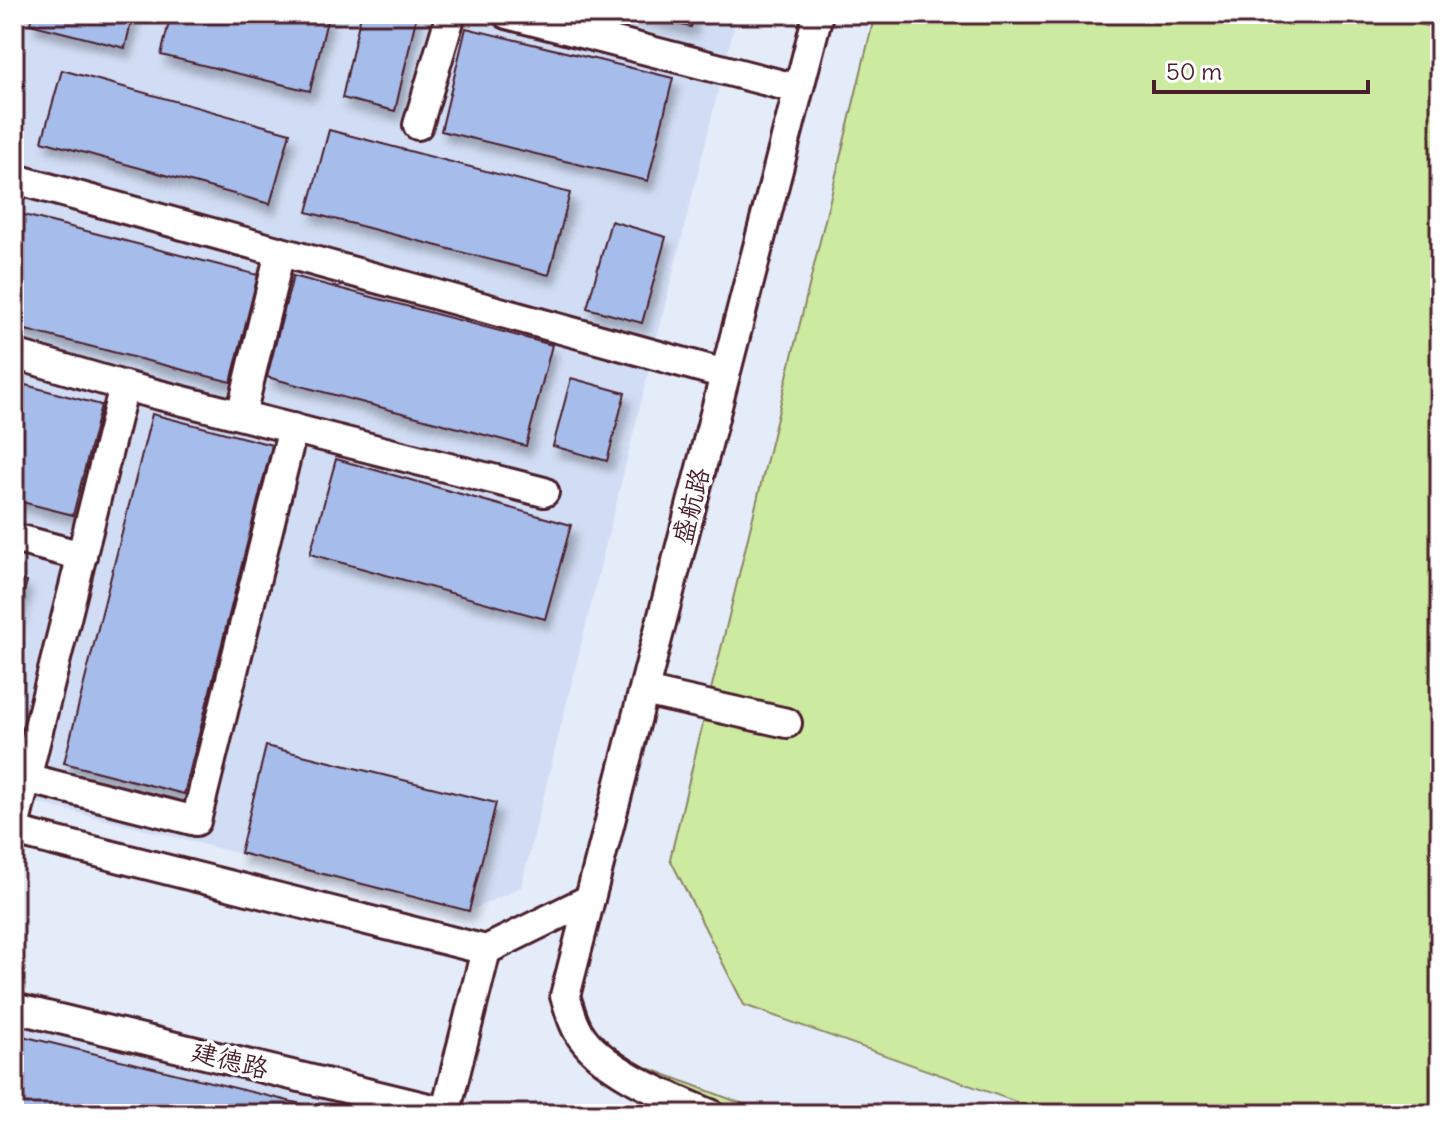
<svg xmlns="http://www.w3.org/2000/svg" width="1454" height="1128" font-family="Delius,'LXGW WenKai TC',sans-serif">
<defs>
<filter id="shadow"><feDropShadow dx="5" dy="9" stdDeviation="4" flood-color="#0004"/></filter>
</defs>
<rect width="100%" height="100%" fill="#e4ebf9"/>
<filter id="ink" filterUnits="userSpaceOnUse"><feTurbulence type="fractalNoise" baseFrequency=".0125" numOctaves="2"/><feDisplacementMap in="SourceGraphic" scale="16" xChannelSelector="R" yChannelSelector="G"/><feConvolveMatrix kernelMatrix="1 2 1 2 8 2 1 2 1" color-interpolation-filters="sRGB"/></filter>
<g filter="url(#ink)">
<!-- built -->
<g fill="#d1ddf4">
<path d="M14 14H737L521 887 469 911 14 797Z"/>
<path d="M14 1025 378 1114H14Z"/>
</g>
<!-- green -->
<g fill="#cdeaa1" stroke="#8c8466" stroke-width="2">
<path d="M875 14H1386L1440 30V1114H1050L744 1005 670 859Z"/>
<path d="M648 1068 769 1114H635Z"/>
</g>
<!-- building -->
<g fill="#a6bcea" stroke="#4a1f2b" stroke-width="2" filter="url(#shadow)">
<path d="M32 14H133L125 48 30 24Z"/>
<path d="M171 14H319L328 16 310 91 161 55Z"/>
<path d="M361 14H417L395 111 342 98Z"/>
<path d="M632 14H694L691 27Z"/>
<path d="M466 28 673 78 648 181 441 131Z"/>
<path d="M62 70 290 133 270 204 42 141Z"/>
<path d="M329 130 570 193 549 275 307 212Z"/>
<path d="M20 214 258 275 231 382 14 327V239Z"/>
<path d="M611 221 666 237 642 323 587 308Z"/>
<path d="M293 276 552 345 526 446 267 377Z"/>
<path d="M571 378 625 393 607 461 553 446Z"/>
<path d="M14 382 101 405 73 515 14 500Z"/>
<path d="M152 414 272 445 184 794 64 763Z"/>
<path d="M336 459 571 525 545 619 310 554Z"/>
<path d="M14 578 27 582 14 624Z"/>
<path d="M266 746 496 803 469 911 240 853Z"/>
<path d="M14 1034 342 1114H14Z"/>
</g>
<g fill="none" stroke-linecap="round" stroke-linejoin="round">
<defs>
<g id="minor">
<path d="M507 14 798 89"/>
<path d="M418 125 451 14"/>
<path d="M19 180 725 374"/>
<path d="M14 354 124 386"/>
<path d="M241 415 280 252"/>
<path d="M14 538 82 556"/>
<path d="M644 691 787 723"/>
<path d="M26 778 196 821 293 428"/>
<path d="M14 827 124 386 544 492"/>
<path d="M14 831 486 950 590 899"/>
<path d="M14 1008 445 1112"/>
<path d="M445 1114 486 950"/>
<path d="M710 1114C670 1097 601 1071 578 1031 572 1021 569 1007 565 996L818 14"/>
</g>
</defs>
<!-- minor casing -->
<use href="#minor" stroke="#4a1f2b" stroke-width="34"/>
<!-- minor -->
<use href="#minor" stroke="#fff" stroke-width="28"/>
</g>
</g>
<g text-anchor="middle" stroke-width="7" stroke-linejoin="round" paint-order="stroke">
<!-- street labels -->
<g font-size="26" fill="#4a1f2b" stroke="#fff">
<text transform="translate(691 506) rotate(-76)" y="9">盛航路</text>
<text transform="translate(230 1060) rotate(14)" y="9">建德路</text>
</g>
</g>
<!-- margin -->
<rect width="1454" height="1128" fill="none" stroke="#fff" stroke-width="48"/>
<rect x="24" y="24" width="1406" height="1080" fill="none" stroke="#4a1f2b" stroke-width="3" filter="url(#ink)"/>
<!-- scale -->
<path d="M1154 80v12h214v-12" fill="none" stroke="#4a1f2b" stroke-width="4"/>
<text x="1166" y="80" font-size="24" fill="#4a1f2b" stroke="#ffffff" stroke-width="6" paint-order="stroke">50 m</text>
</svg>
